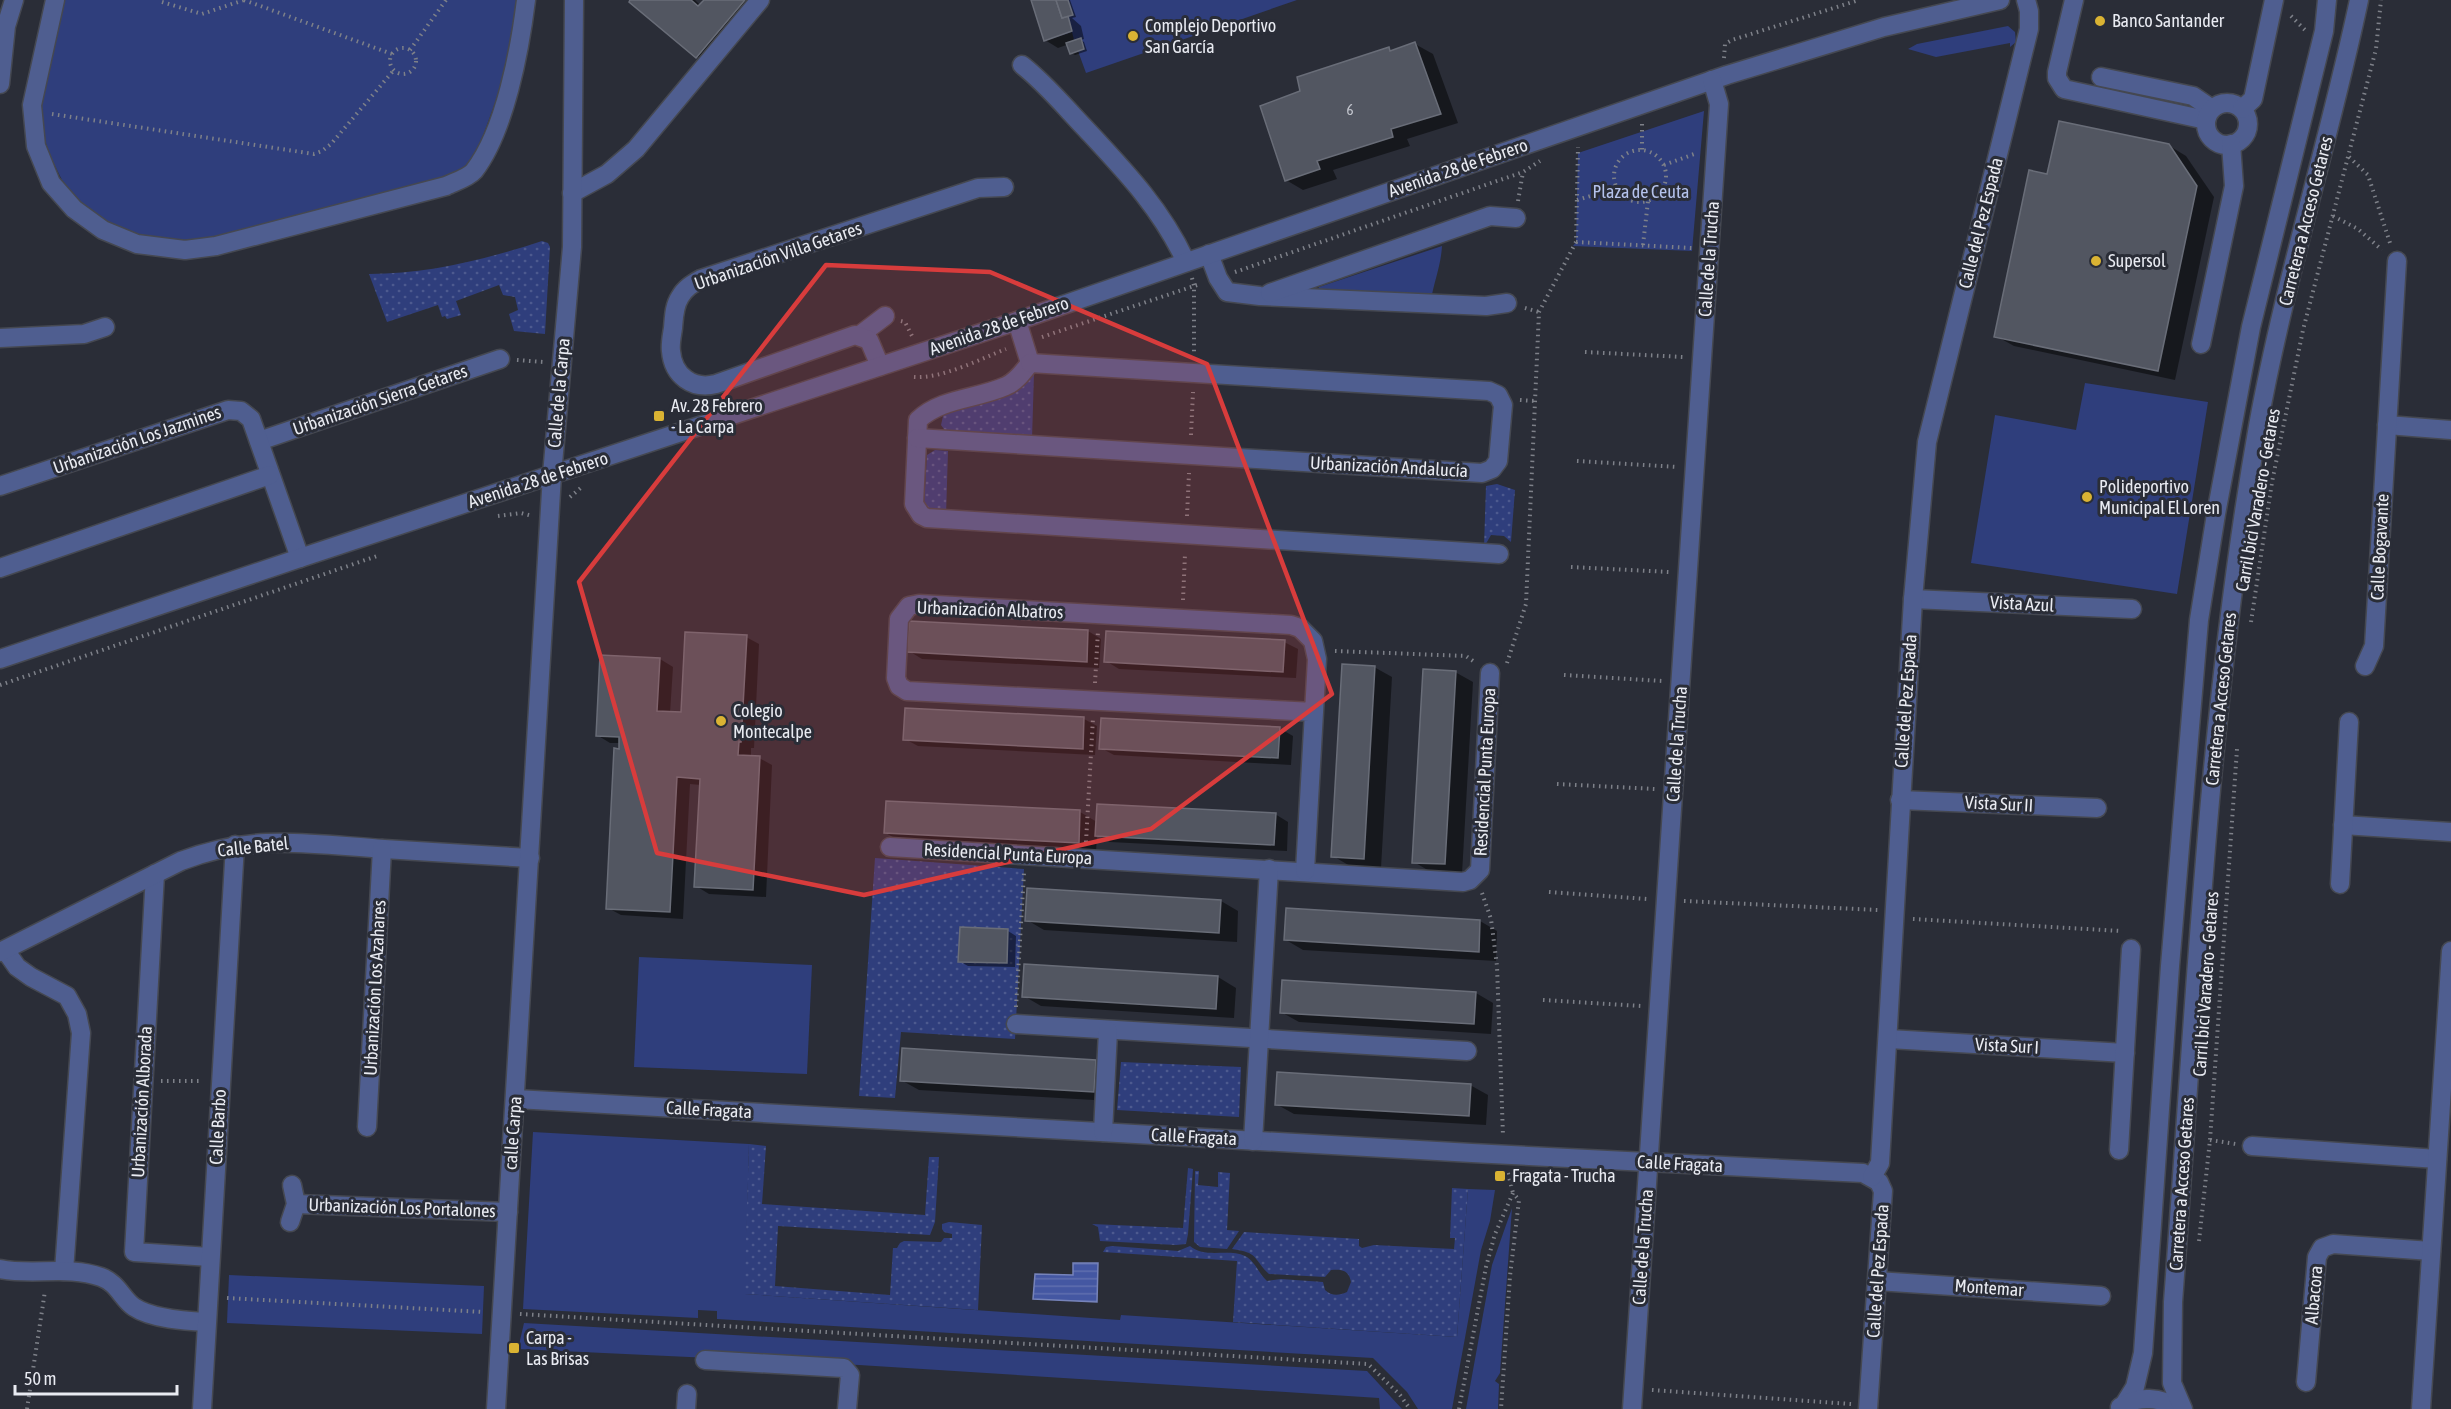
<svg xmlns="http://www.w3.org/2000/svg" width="2451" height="1409" font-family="'Asap Condensed',sans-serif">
<defs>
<pattern id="garden-dots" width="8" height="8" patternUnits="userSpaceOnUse" patternTransform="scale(1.5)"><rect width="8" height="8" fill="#2f3e7c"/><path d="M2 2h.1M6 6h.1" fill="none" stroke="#4d5a8f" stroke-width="1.8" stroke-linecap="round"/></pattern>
<pattern id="water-rules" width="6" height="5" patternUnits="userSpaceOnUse" patternTransform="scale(1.5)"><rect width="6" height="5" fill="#4457a2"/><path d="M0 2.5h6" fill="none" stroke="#5f6faf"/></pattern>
</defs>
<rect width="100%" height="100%" fill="#2a2d37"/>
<!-- green -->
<g fill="#2f3e7c">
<path d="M64 0H518L506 73 477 152 468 165 438 182 203 242H156L113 227 77 199 62 180 52 160 44 138 40 102Z"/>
<path d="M1031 0H1297L1086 73 1078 51 1070 54 1066 43 1074 40 1072 32 1044 41Z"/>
<path d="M2008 26 2015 32 2016 42 2010 47V43L1936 57 1908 49 1917 44Z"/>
<path d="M1704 111 1692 251 1573 246 1576 242 1578 153Z"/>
<path d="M1442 246C1441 265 1434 282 1431 300L1317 292 1319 287Z"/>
<path d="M2085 383 2208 402 2177 594 1971 563 1995 415 2076 430Z"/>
<path d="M639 957 812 965 807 1074 634 1067Z"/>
<path d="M533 1132 749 1144 745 1294 1120 1320 1121 1315 1457 1337 1468 1189 1495 1190 1490 1221 1481 1250 1452 1409H1418L1407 1392 1373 1358 717 1319V1311L698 1310V1318L523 1309Z"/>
<path d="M1512 1208 1500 1373 1495 1381 1499 1384 1498 1409H1466L1492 1265Z"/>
<path d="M229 1275 484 1286 482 1334 227 1323Z"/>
<path d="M524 1323 1367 1371 1402 1409H1380L1379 1398 859 1365 518 1349Z"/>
</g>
<!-- garden -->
<g fill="url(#garden-dots)">
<path d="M542 241 548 243 550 247 545 334 514 331 509 314 518 310 515 297 503 295 499 285 456 301 461 315 447 319 445 316 442 317 438 305 387 322 369 274C428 274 487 259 542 241Z"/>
<path d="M1034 373 1032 439 946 432 941 425 944 412Z"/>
<path d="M935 450 948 451 946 516 933 514 924 505 927 455Z"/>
<path d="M1497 484 1515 490 1511 542 1504 536 1491 535 1484 547 1486 486Z"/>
<path d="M875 858 1024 869 1015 1039 901 1032 895 1098 859 1096Z"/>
<path d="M1121 1062 1241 1067 1239 1117 1117 1110Z"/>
<path d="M749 1144 766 1146 762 1204 925 1215 929 1157H939L935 1222 930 1235 778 1226 775 1286 890 1295 893 1248H897L900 1243 904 1241 941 1242 944 1238H952V1234L944 1232 942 1229V1224L949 1222 982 1225 978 1310 744 1294Z"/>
<path d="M1188 1168 1193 1169 1188 1234 1186 1244 1176 1245 1100 1241 1098 1227 1092 1224 1183 1228Z"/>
<path d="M1195 1171H1199L1198 1185 1218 1187V1172L1230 1173 1227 1230 1239 1231 1227 1249 1200 1247 1194 1242Z"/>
<path d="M1452 1188 1468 1189 1457 1337 1233 1322 1237 1261 1103 1252 1106 1247 1112 1246 1178 1251 1190 1246C1205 1259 1228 1248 1245 1256 1255 1261 1259 1274 1267 1281L1281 1279 1323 1282 1325 1290C1332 1296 1338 1296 1347 1292L1351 1282C1349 1270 1341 1269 1331 1270L1325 1277 1269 1274C1252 1258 1260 1253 1232 1249L1244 1232 1359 1239V1246L1362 1248 1374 1245 1454 1249 1455 1238H1450Z"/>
</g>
<!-- water -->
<path fill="url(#water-rules)" stroke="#7683ba" stroke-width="1.5" d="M1073 1263H1098L1097 1302 1033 1299 1035 1274 1073 1275Z"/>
<!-- shadow -->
<g fill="#0007">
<path d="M632 0H695L701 6 706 0H770L714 67 697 56Z"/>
<path d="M1033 0H1070L1076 17 1072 18 1081 26 1084 39 1081 40 1084 42 1087 51 1075 55 1071 53 1069 44 1058 48 1045 40Z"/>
<path d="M1415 44 1433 54 1458 123 1407 139 1410 146 1333 170 1337 179 1303 190 1286 180 1302 92 1389 49 1393 52Z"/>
<path d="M2168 145 2186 156 2214 197 2175 380 2014 346 1996 336 2049 176Z"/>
<path d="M1088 631 1101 639 1099 668 922 659 909 651Z"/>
<path d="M746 637 759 644 754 748H751V757L759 758 772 765 766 897 709 894 696 886 701 785 690 784 683 919 621 915 608 908 620 743H610L597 735 660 659 673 667 670 713 683 714Z"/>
<path d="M1284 642 1298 649 1296 678 1119 669 1106 661Z"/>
<path d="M1374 667 1392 677 1381 868 1350 866 1333 856Z"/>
<path d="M1455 672 1473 682 1462 874 1431 872 1414 862Z"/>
<path d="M1084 719 1097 726 1095 755 918 746 905 739Z"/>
<path d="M1279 728 1293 736 1291 765 1114 755 1101 748Z"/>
<path d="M887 802 1080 812 1097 822 1275 814 1288 822 1287 851 1110 842 1097 835 1096 852 903 843 886 833Z"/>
<path d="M1029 890 1221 901 1238 911 1237 942 1044 930 1027 920Z"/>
<path d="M1480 921 1497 931 1496 961 1303 950 1286 940Z"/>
<path d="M1008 931 1016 936 1015 967 968 966 959 961Z"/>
<path d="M1025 966 1218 977 1236 988 1234 1018 1041 1006 1024 996Z"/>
<path d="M1476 993 1493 1003 1491 1034 1299 1022 1281 1012Z"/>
<path d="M1095 1061 1113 1071 1111 1101 919 1090 901 1080Z"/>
<path d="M1470 1085 1488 1095 1486 1125 1294 1114 1276 1104Z"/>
</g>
<!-- building -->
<g fill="#525661" stroke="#696d78" stroke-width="1.5">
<path d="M630 0H691L698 6 704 0H745L696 58 629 2Z"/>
<path d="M1031 0H1056L1062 18 1068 16 1072 31 1044 41Z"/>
<path d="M1056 0H1068L1073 15 1062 18Z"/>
<path d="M1081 38 1084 49 1070 54 1066 43Z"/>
<path d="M1415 42 1441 114 1391 129 1393 137 1317 161 1320 169 1285 181 1260 106 1300 91 1297 77 1389 47 1390 51Z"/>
<path d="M2059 121 2169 144 2197 186 2158 371 1994 337 2029 170 2047 174Z"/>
<path d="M909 621 1088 630 1087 662 907 652Z"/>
<path d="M1106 631 1285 640 1283 672 1104 662Z"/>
<path d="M685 632 747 635 741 742H739L738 755 760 756 753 890 694 887 700 779 677 777 670 912 606 909 614 748 619 749V737L596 736 600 655 660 658 657 711 681 712Z"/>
<path d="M1342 664 1375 666 1364 859 1331 857Z"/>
<path d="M1423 669 1456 671 1445 864 1412 863Z"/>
<path d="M905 708 1084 717 1083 749 903 740Z"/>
<path d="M1101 718 1280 727 1278 758 1099 749Z"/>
<path d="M886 801 1080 810 1079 843 884 833Z"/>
<path d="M1097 804 1276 813 1274 845 1095 836Z"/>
<path d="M1027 888 1221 900 1219 933 1025 921Z"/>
<path d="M1286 908 1480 920 1479 952 1284 940Z"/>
<path d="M960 927 1008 929 1007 963 958 962Z"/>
<path d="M1024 964 1218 976 1216 1009 1022 997Z"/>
<path d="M1282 980 1476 992 1474 1024 1280 1013Z"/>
<path d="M902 1048 1096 1060 1094 1092 900 1081Z"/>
<path d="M1277 1072 1471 1084 1469 1116 1275 1105Z"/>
</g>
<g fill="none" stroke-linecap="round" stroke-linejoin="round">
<defs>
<g id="minor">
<path d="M55 0 32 105 36 146 51 183 74 209 103 230 137 244 185 250 216 246 446 186C454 182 468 178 474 171 505 131 520 49 526 0"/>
<path d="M2074 0 2057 72V78L2064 89 2206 120"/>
<path d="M1022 65C1045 83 1064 106 1084 127 1124 170 1161 208 1186 262"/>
<path d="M2101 77 2193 96 2212 109"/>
<path d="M0 84 6 26 14 0"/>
<circle cx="2227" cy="124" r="21"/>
<path d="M2242 109 2253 99 2274 0"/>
<path d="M572 193 607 174 636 149 760 0"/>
<path d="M1209 254 1218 278 1227 292 1260 296 1486 306 1507 303"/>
<path d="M1270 293 1490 216 1516 218"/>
<path d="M1017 321 1030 363C1023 372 1016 382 1006 386 977 399 941 398 918 420L914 504 921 515 927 518 1499 554"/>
<path d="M860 335 885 316"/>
<path d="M0 338 84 334 105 327"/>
<path d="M2201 344 2234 186 2231 144"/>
<path d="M880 366 869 340 855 335 716 384C693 390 673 376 671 351 670 344 672 335 673 328 674 317 674 306 680 297 685 288 692 284 701 279L978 188 1004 187"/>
<path d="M2387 425 2451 430"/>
<path d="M917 438 1482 473 1492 469 1498 461 1503 405 1498 395 1489 391 1030 363"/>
<path d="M259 441 500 359"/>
<path d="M0 486 228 410 241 411 251 419 300 558"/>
<path d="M0 568 270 475"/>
<path d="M1913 599 2132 609"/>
<path d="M0 659 300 558 1017 321 1727 75 1884 27 2000 0"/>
<path d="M2365 666 2374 646 2397 261"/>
<path d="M1900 800 2097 808"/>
<path d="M2343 825 2451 832"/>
<path d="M890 847 1463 882 1470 880 1480 870 1490 673"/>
<path d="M1305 871 1317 659 1313 641 1300 628 1291 625 919 604 909 606 899 619 896 678 899 686 907 691 1314 712"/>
<path d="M155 874 134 1252 210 1257"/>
<path d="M2340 884 2349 722"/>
<path d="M5 950 17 967 31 977 67 996 77 1014 81 1033 64 1271"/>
<path d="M0 952 181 861C254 833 309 844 384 849 433 852 481 855 530 858"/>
<path d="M1016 1024 1467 1051"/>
<path d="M1889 1039 2125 1053"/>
<path d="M516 1099 1472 1153 1863 1173 1879 1182 1883 1191 1868 1409"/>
<path d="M367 1127 382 849"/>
<path d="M1103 1132 1108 1031"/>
<path d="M1253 1141 1269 869"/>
<path d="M2252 1146 2437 1159"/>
<path d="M2119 1150 2131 949"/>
<path d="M1872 1177 1880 1163 1913 599 1927 442 2029 29V11L2026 0"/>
<path d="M296 1204 508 1212"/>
<path d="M290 1222 296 1204 292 1185"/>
<path d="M0 1269C33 1276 67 1265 101 1277 118 1283 122 1299 134 1307 152 1319 186 1321 206 1322"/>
<path d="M1877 1281 2101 1296"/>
<path d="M705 1360 844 1368 850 1375 847 1409"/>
<path d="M2306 1382 2317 1257 2322 1248 2333 1244 2431 1251"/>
<path d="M2125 1403 2135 1387 2143 1353 2170 966 2199 620 2216 514 2251 327 2324 31 2327 0"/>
<path d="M2120 1407C2138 1395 2161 1397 2179 1409"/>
<path d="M202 1409 235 845"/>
<path d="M496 1409 552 475 572 247 574 0"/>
<path d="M686 1409 687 1394"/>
<path d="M1632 1409 1719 104 1712 80"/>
<path d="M2183 1409 2172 1383 2173 1302C2195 1010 2207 715 2258 426 2284 282 2329 142 2359 0"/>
<path d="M2421 1409 2451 951"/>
</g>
</defs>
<!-- minor casing -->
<use href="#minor" stroke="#454851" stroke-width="21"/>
<!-- path -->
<g stroke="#7e8189" stroke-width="4" stroke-dasharray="1.5 4.5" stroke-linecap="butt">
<path d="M244 0 392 54"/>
<path d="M162 2 202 14 244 0"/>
<path d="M2291 16 2305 30"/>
<circle cx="403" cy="61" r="13"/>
<path d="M410 50 446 0"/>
<path d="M1724 58 1725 44 1732 40 1859 0"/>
<path d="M52 114 314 154 322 151 331 144 394 70"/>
<path d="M1642 124V150"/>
<circle cx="1640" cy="176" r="26"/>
<path d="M2349 157 2368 175 2390 243"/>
<path d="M1664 165 1697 153"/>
<path d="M1577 200 1617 188"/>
<path d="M1518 201 1523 172"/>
<path d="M2333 216 2358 229 2382 250"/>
<path d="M1576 242 1692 248"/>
<path d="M1643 245 1648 201"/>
<path d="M1235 272 1523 172 1540 161"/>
<path d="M1192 278 1194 286V354"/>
<path d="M1525 308 1539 312"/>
<path d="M901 321 905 322 912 336"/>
<path d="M1042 337 1200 284"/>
<path d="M1585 352 1683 357"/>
<path d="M517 360 543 362"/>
<path d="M914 377C942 379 980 359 1006 349"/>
<path d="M1520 400 1535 401"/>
<path d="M1191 435 1193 392"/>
<path d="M1577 461 1678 467"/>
<path d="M570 497 583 486"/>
<path d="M498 516 521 513 532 516"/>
<path d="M1187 516 1189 473"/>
<path d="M1571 567 1669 572"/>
<path d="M1183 600 1185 554"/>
<path d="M2251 622 2272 482 2303 330 2376 49 2381 0"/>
<path d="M1335 651 1466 656 1476 663"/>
<path d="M1507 663 1526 604 1539 312 1576 242 1578 147"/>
<path d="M1564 675 1662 681"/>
<path d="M1095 683 1098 631"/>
<path d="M0 685 380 555"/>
<path d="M1557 784 1655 789"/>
<path d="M1086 842 1093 718"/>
<path d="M1549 892 1647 899"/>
<path d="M1482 893 1491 919 1497 966 1503 1136"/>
<path d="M1684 901 1878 910"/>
<path d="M1913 919 2121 931"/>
<path d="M1543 1000 1641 1006"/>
<path d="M1016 1007 1024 873"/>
<path d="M161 1081H202"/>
<path d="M2210 1140 2236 1144"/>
<path d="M1508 1173 1513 1193"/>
<path d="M2199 1241 2210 1140 2237 749"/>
<path d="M227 1298 483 1312"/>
<path d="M520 1314 1368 1364 1400 1395 1410 1409"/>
<path d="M1652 1390 1851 1404"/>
<path d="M27 1409 45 1291"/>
<path d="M1459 1409 1486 1267 1495 1234 1513 1193 1519 1200 1510 1276 1501 1409"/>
</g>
<!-- minor -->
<use href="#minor" stroke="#4f5e90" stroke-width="18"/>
</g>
<!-- marked area -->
<path fill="#d83c3c" fill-opacity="0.2" stroke="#d83c3c" stroke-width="4.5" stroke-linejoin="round" d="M826 265 990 272 1207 364 1332 694 1151 829 864 895 657 853 579 582Z"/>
<!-- markers -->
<g fill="#dab333" stroke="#2a2d37" stroke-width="2">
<circle cx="2100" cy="21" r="6"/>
<circle cx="1133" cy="36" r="6"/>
<circle cx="2096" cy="261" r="6"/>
<rect x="653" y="410" width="12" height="12" rx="3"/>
<circle cx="2087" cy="497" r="6"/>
<circle cx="721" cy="721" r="6"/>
<rect x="1494" y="1170" width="12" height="12" rx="3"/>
<rect x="508" y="1342" width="12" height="12" rx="3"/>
</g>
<g text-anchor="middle" stroke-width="6" stroke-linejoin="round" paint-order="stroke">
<!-- number labels -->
<g font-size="15" fill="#c3c6ce">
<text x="1350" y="115">6</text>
</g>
<!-- poi labels -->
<g font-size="18" fill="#e9ebf2" stroke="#2a2d37" text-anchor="start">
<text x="2112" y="27">Banco Santander</text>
<text x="1145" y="32">Complejo Deportivo<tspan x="1145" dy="21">San García</tspan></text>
<text x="2108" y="267">Supersol</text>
<text x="671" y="412">Av. 28 Febrero<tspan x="671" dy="21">- La Carpa</tspan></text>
<text x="2099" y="493">Polideportivo<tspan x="2099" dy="21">Municipal El Loren</tspan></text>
<text x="733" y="717">Colegio<tspan x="733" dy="21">Montecalpe</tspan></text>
<text x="1512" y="1182">Fragata - Trucha</text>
<text x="526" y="1344">Carpa -<tspan x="526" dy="21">Las Brisas</tspan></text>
</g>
<!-- street labels -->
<g font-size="18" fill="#e9ebf2" stroke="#2a2d37">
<text transform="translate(1458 168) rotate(-19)" y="6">Avenida 28 de Febrero</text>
<text transform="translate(2306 221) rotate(-76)" y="6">Carretera a Acceso Getares</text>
<text transform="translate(1981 223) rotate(-76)" y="6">Calle del Pez Espada</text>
<text transform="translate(778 256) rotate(-19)" y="6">Urbanización Villa Getares</text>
<text transform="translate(1709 259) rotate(-86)" y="6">Calle de la Trucha</text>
<text transform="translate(999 326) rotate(-19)" y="6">Avenida 28 de Febrero</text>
<text transform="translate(559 393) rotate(-85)" y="6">Calle de la Carpa</text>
<text transform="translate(380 400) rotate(-19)" y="6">Urbanización Sierra Getares</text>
<text transform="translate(137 440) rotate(-19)" y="6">Urbanización Los Jazmines</text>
<text transform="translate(1389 467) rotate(3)" y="6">Urbanización Andalucía</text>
<text transform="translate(538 480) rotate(-18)" y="6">Avenida 28 de Febrero</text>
<text transform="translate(2258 500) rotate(-80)" y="6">Carril bici Varadero - Getares</text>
<text transform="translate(2380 547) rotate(-87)" y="6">Calle Bogavante</text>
<text transform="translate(2022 604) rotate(3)" y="6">Vista Azul</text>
<text transform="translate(990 610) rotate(2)" y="6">Urbanización Albatros</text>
<text transform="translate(2221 699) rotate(-84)" y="6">Carretera a Acceso Getares</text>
<text transform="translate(1906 701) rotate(-86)" y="6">Calle del Pez Espada</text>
<text transform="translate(1677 744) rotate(-86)" y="6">Calle de la Trucha</text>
<text transform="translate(1485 772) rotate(-87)" y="6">Residencial Punta Europa</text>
<text transform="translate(1999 804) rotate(3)" y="6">Vista Sur II</text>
<text transform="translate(253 847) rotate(-6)" y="6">Calle Batel</text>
<text transform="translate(1008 854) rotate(3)" y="6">Residencial Punta Europa</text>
<text transform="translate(2206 984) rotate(-86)" y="6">Carril bici Varadero - Getares</text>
<text transform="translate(375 988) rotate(-87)" y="6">Urbanización Los Azahares</text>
<text transform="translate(2007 1046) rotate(3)" y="6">Vista Sur I</text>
<text transform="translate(142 1102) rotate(-87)" y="6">Urbanización Alborada</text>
<text transform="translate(709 1110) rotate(3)" y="6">Calle Fragata</text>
<text transform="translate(218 1127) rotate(-87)" y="6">Calle Barbo</text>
<text transform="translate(513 1133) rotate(-86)" y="6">calle Carpa</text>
<text transform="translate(1194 1137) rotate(3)" y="6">Calle Fragata</text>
<text transform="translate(1680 1164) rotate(3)" y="6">Calle Fragata</text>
<text transform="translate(2182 1184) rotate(-86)" y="6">Carretera a Acceso Getares</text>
<text transform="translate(402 1208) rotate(2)" y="6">Urbanización Los Portalones</text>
<text transform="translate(1643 1247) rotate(-86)" y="6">Calle de la Trucha</text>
<text transform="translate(1878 1271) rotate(-86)" y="6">Calle del Pez Espada</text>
<text transform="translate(1989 1288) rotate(4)" y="6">Montemar</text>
<text transform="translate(2314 1295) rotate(-85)" y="6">Albacora</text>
</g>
<!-- park labels -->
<g font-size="18" fill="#b4c2ec" stroke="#2a2d37">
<text x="1641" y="198">Plaza de Ceuta</text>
</g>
</g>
<!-- scale -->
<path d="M15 1385v9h162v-9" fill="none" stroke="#e9ebf2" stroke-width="3"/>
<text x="24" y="1385" font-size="18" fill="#e9ebf2" stroke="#2a2d37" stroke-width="4.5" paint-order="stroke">50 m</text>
</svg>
